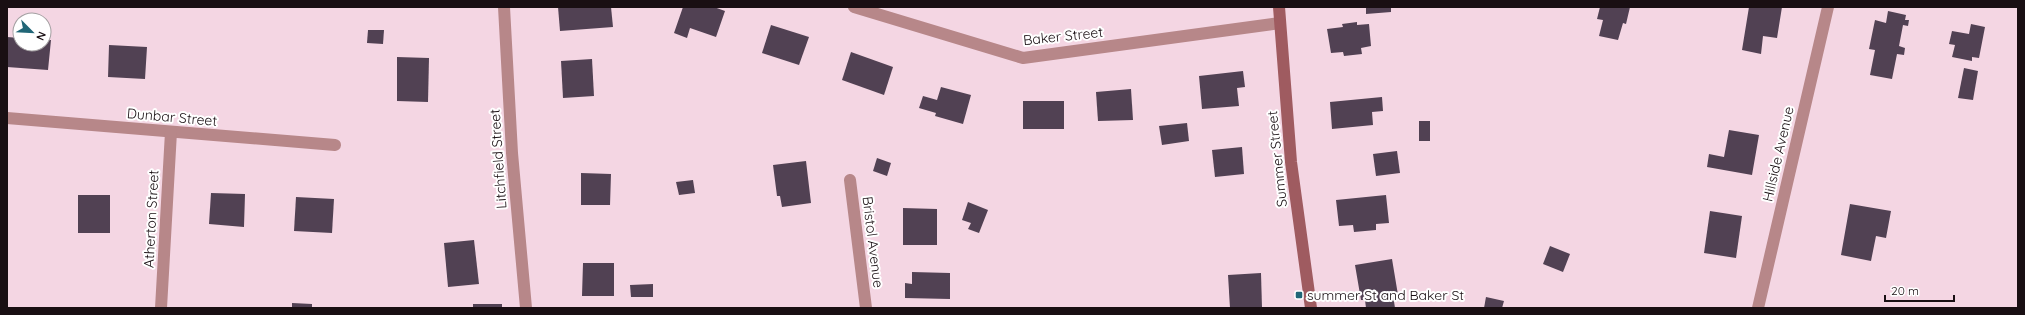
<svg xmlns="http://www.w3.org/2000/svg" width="2025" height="315" font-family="Quicksand,sans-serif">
<rect width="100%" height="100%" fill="#f4d6e3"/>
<!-- building -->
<g fill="#514153">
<path d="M558 7H611L613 27 560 31Z"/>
<path d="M683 7H714L725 11 716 37 690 28 687 38 674 33Z"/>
<path d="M1366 7H1391V12L1366 14Z"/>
<path d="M1600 7H1630L1626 24 1623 23 1618 40 1599 36 1603 20 1597 19Z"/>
<path d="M1749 7H1782L1777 38 1763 36 1761 54 1742 50Z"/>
<path d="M1888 11 1906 15 1905 20H1909L1908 26 1903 25 1899 46 1905 48 1904 55 1897 54 1892 79 1870 75 1875 50 1869 49 1875 20 1886 23Z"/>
<path d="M1357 22V25L1369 24 1371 46 1361 48 1362 54 1344 56 1343 52 1331 53 1327 29 1343 27 1342 24Z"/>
<path d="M1971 24 1985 27 1979 58 1972 57V61L1952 57 1955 45 1949 44 1952 31 1969 34Z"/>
<path d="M771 25 809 37 799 65 762 53Z"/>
<path d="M368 30H384L383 44 367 43Z"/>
<path d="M7 37 20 38V44H44V40H51L48 70 7 67Z"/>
<path d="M109 45 147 47 145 79 108 77Z"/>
<path d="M851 52 893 67 884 95 842 80Z"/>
<path d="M397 57 429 58 428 102 397 101Z"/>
<path d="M592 59 594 96 563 98 561 61Z"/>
<path d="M1964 68 1978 71 1973 100 1958 98Z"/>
<path d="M1243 71 1245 87 1237 88 1239 106 1202 109 1199 76Z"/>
<path d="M941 87 971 95 963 124 935 116 936 113 919 108 923 96 937 100Z"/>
<path d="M1131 89 1133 120 1098 121 1096 92Z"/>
<path d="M1382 97 1383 111 1372 112 1373 125 1332 129 1330 102Z"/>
<rect x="1023" y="101" width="41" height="28"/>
<rect x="1419" y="121" width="11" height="20"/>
<path d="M1187 123 1189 141 1162 145 1159 126Z"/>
<path d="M1729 130 1759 135 1752 175 1707 167 1709 154 1724 157Z"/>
<path d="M1242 147 1244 174 1215 177 1212 150Z"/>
<path d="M1397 151 1400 173 1376 176 1373 154Z"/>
<path d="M877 158 891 163 887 176 873 171Z"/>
<path d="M806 161 811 203 782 207 780 196H777L773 165Z"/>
<path d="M581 173 611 174 610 205H581Z"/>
<path d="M693 180 695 193 679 195 676 182Z"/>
<path d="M211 193 245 194 244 227 209 224Z"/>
<rect x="78" y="195" width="32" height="38"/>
<path d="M1386 195 1389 223 1376 224V230L1354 232 1353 225 1339 226 1336 200Z"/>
<path d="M296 197 334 199 332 233 294 231Z"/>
<path d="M968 202 988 210 979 233 968 229 971 223 962 220Z"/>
<path d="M1850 204 1891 211 1886 238 1876 236 1871 261 1841 255Z"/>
<path d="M903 208 937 209V245H903Z"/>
<path d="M1710 211 1742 216 1736 258 1704 253Z"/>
<path d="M474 240 479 284 448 287 444 243Z"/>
<path d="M1550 246 1570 254 1563 272 1543 264Z"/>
<path d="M1392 259 1398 295H1393L1395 308H1366L1365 300H1361L1355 265Z"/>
<path d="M583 263H614V296H582Z"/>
<path d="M912 272 950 273V299L905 298V283L912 284Z"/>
<path d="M1261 273 1262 308H1230L1228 275Z"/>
<path d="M653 284V297H631L630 285Z"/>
<path d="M1486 297 1504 301 1502 308H1484Z"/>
<path d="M292 303 312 304V308H292Z"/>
<rect x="473" y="304" width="29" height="4"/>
</g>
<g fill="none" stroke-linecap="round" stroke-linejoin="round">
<!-- street -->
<g stroke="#b78789" stroke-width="12">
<path d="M504 7 512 153 526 308"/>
<path d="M854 7 1023 58 1280 23"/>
<path d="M7 118 335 145"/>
<path d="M850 180 866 308"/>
<path d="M161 308 171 132"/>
<path d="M1758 308 1828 7"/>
</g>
<!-- secondary -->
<path stroke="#9f5b60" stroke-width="12" d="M1279 7 1291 162 1311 308"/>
</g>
<!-- markers -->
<rect fill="#216677" stroke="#fff" stroke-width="1.5" x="1295" y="291" width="8" height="8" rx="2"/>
<g text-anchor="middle" stroke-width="4" stroke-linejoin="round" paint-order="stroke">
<!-- street labels -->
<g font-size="14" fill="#190f13" stroke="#fff">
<text transform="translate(1063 36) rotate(-6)" y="5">Baker Street</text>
<text transform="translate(172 117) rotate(5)" y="5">Dunbar Street</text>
<text transform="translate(1778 154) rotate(-77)" y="5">Hillside Avenue</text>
<text transform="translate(498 159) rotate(-94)" y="5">Litchfield Street</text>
<text transform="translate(1277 159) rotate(-96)" y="5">Summer Street</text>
<text transform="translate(151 219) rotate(-87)" y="5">Atherton Street</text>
<text transform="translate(873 242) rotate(83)" y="5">Bristol Avenue</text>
</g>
<!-- poi labels -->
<g font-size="14" fill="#190f13" stroke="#fff" text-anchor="start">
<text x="1307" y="300">summer St and Baker St</text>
</g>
</g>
<!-- border -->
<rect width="2025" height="315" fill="none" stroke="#190f13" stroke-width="16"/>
<!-- north arrow -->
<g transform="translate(32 32) rotate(114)"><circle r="19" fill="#ffffff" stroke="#a39fa1"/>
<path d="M0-3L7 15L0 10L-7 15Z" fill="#216677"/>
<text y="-6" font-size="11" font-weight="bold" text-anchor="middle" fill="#190f13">N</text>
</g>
<!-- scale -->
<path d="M1885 295v6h69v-6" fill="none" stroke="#190f13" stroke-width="2"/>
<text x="1891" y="295" font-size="12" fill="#190f13" stroke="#ffffff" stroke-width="3" paint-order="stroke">20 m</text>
</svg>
